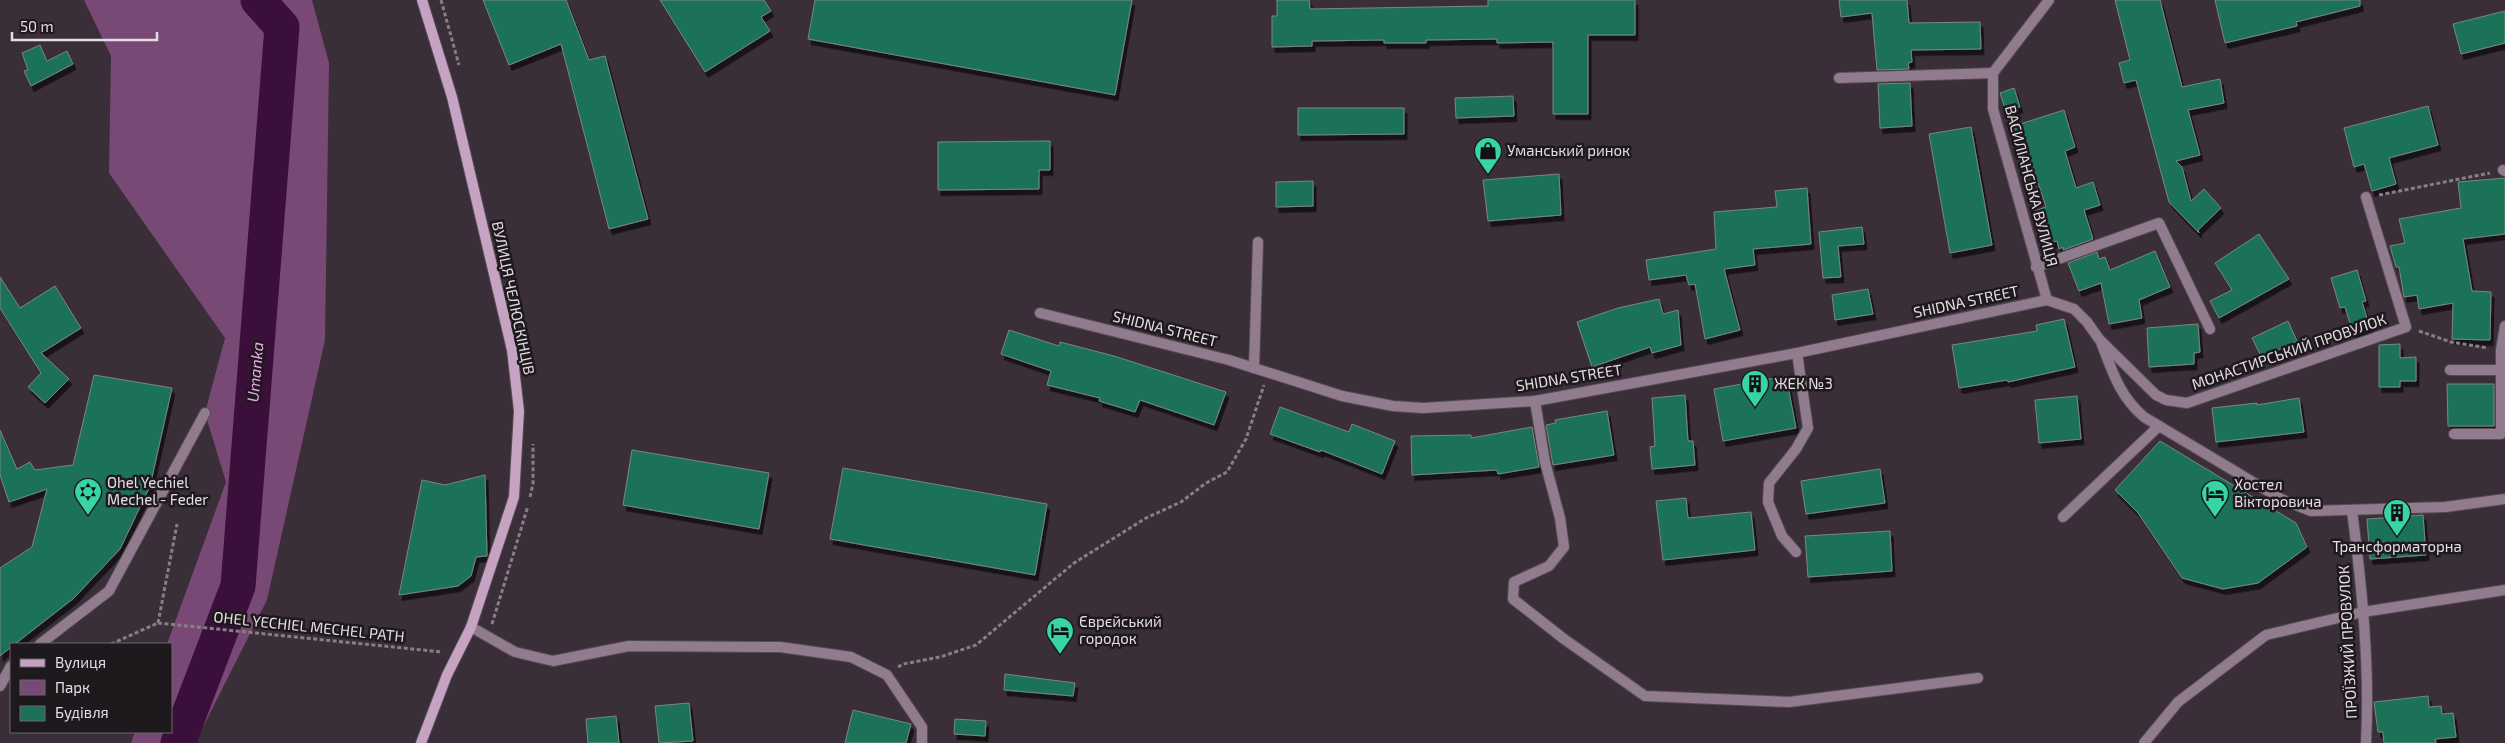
<svg xmlns="http://www.w3.org/2000/svg" width="2505" height="743" font-family="'Exo 2',sans-serif">
<defs>
<filter id="shadow"><feDropShadow dx="3" dy="5.5" stdDeviation="0" flood-color="#0009"/></filter>
</defs>
<rect width="100%" height="100%" fill="#3a2f39"/>
<!-- green -->
<path fill="#794975" d="M84 0H312L329 63 325 340 267 600 195 743H131L135 732H171V644H167L226 482 205 413 225 338 109 173 111 56Z"/>
<g fill="none" stroke-linecap="round" stroke-linejoin="round">
<!-- river -->
<path stroke="#3a0f39" stroke-width="35" d="M178 743 238 586 282 27 258 0"/>
</g>
<!-- building -->
<g fill="#1b7258" stroke="#788881" filter="url(#shadow)">
<path d="M483 0H566L589 60 605 56 648 219 609 229 561 44 509 65Z"/>
<path d="M660 0H764L771 11 761 17 770 31 705 72Z"/>
<path d="M815 0H1132L1115 95 808 39Z"/>
<path d="M1277 0H1309L1310 9 1488 6V0H1635V35H1588V114H1553V42L1497 43V39L1426 40V43H1384V40L1312 41V46L1272 47V16H1277Z"/>
<path d="M1839 0H1907L1909 23 1980 22 1981 49 1911 50 1912 62 1908 63 1909 69 1877 70 1872 13 1841 17Z"/>
<path d="M2115 0H2160L2182 87 2220 79 2224 103 2188 110 2200 155 2176 161 2182 167 2191 201 2204 189 2221 208 2198 230 2199 233 2169 202 2136 80 2124 83 2119 63 2130 60Z"/>
<path d="M2215 0H2360V6L2296 22 2297 26 2225 43Z"/>
<path d="M2505 11V43L2461 54 2453 24Z"/>
<path d="M40 45 47 61 67 51 73 64 31 86 24 71 28 70 22 53Z"/>
<path d="M1910 83 1912 126 1880 128 1878 84Z"/>
<path d="M2014 88 2020 107 2006 112 2000 93Z"/>
<path d="M1513 96 1514 116 1456 118 1455 98Z"/>
<path d="M2428 106 2438 145 2389 158 2396 184 2372 191 2364 164 2354 167 2344 128Z"/>
<path d="M1298 108H1404V134L1298 135Z"/>
<path d="M2064 110 2075 147 2065 151 2076 188 2093 182 2100 205 2084 210 2093 239 2063 250V247L2059 249 2057 241 2045 245 2034 211 2046 207 2031 161 2025 162 2014 126Z"/>
<path d="M1971 127 1992 245 1950 253 1929 134Z"/>
<path d="M1050 141V170H1039V189L938 190V142Z"/>
<path d="M1559 174 1561 215 1488 221 1483 180Z"/>
<path d="M2505 178V234L2463 239 2472 291 2491 292 2490 340 2452 339 2453 303 2419 309 2417 295 2404 297 2399 267H2396L2390 246 2405 243 2399 219 2461 208 2458 182Z"/>
<path d="M1313 181V206L1276 207V182Z"/>
<path d="M1807 188 1811 244 1753 249 1755 265 1724 269 1740 330 1705 339 1695 284 1689 285 1686 275 1649 280 1646 260 1716 249 1714 212 1777 207 1775 191Z"/>
<path d="M1862 227 1864 244 1838 246 1841 277 1823 278 1819 232Z"/>
<path d="M2259 234 2289 279 2219 318 2210 301 2232 290 2215 263Z"/>
<path d="M2155 251 2170 287 2139 300 2142 318 2109 324 2101 283 2079 291 2068 263 2097 252 2099 259 2105 257 2110 270Z"/>
<path d="M2357 270 2366 301 2362 302 2370 328 2353 333 2345 307 2340 308 2331 278Z"/>
<path d="M0 277 20 308 55 286 81 328 41 353 69 379 45 403 28 387 41 373 0 308Z"/>
<path d="M1868 289 1873 314 1835 320 1832 295Z"/>
<path d="M1659 299 1663 314 1678 310 1681 345 1652 353 1650 347 1592 367 1577 322 1618 308Z"/>
<path d="M2064 319 2075 367 2008 382 2007 380 1959 388 1952 345 2037 331 2036 325Z"/>
<path d="M2288 321 2297 341 2262 358 2252 338Z"/>
<path d="M2198 324 2200 352 2194 353V364L2149 367 2147 328Z"/>
<path d="M1009 330 1059 346 1060 342 1114 356 1226 392 1214 425 1140 400 1135 412 1099 401 1100 398 1047 385 1051 371 1001 354Z"/>
<path d="M2400 344V358L2416 357V381H2400V387H2379V345Z"/>
<path d="M94 375 172 388 150 486 120 549 74 598 15 644H11V647L0 656V568L32 547 47 489 9 502 0 475V430L17 469 30 462 35 470 73 465Z"/>
<path d="M1786 376 1796 428 1723 441 1714 389Z"/>
<path d="M2447 384H2494V426H2448Z"/>
<path d="M1685 395 1688 441H1693L1695 465 1652 469 1650 447 1655 446 1652 398Z"/>
<path d="M2077 396 2081 439 2039 443 2035 400Z"/>
<path d="M2299 398 2304 432 2216 442 2212 408 2257 403V405Z"/>
<path d="M1280 407 1349 432 1352 424 1395 441 1382 474 1321 450 1320 452 1270 434Z"/>
<path d="M1607 411 1614 455 1553 465 1546 425 1556 423 1555 420Z"/>
<path d="M1532 427 1539 467 1498 474 1497 470 1412 475 1411 436 1471 435V438Z"/>
<path d="M2160 441 2296 523 2307 547 2258 583 2223 589 2182 578 2138 513 2115 490Z"/>
<path d="M632 450 769 473 759 529 623 505Z"/>
<path d="M843 468 1047 504 1035 575 830 539Z"/>
<path d="M1880 469 1885 503 1806 514 1801 481Z"/>
<path d="M485 475 487 556 476 557 471 576 458 586 399 595 422 480 445 485Z"/>
<path d="M1686 498 1688 518 1751 512 1755 550 1663 560 1656 501Z"/>
<path d="M2423 515 2426 555 2370 559 2367 519Z"/>
<path d="M1890 531 1892 571 1808 577 1805 536Z"/>
<path d="M1005 674 1075 683 1073 696 1004 690Z"/>
<path d="M2428 696 2429 707 2441 706 2442 714 2453 713 2456 737 2435 739 2436 743H2384L2383 732H2378L2374 702Z"/>
<path d="M689 703 693 741 659 743 655 706Z"/>
<path d="M853 710 911 724 906 743H845Z"/>
<path d="M616 716 619 743H588L586 719Z"/>
<path d="M955 719 986 721 985 736 954 734Z"/>
</g>
<g fill="none" stroke-linecap="round" stroke-linejoin="round">
<defs>
<g id="lane">
<path d="M1839 78 1993 73"/>
<path d="M2503 170 2505 171"/>
<path d="M2036 267 2159 223 2210 329"/>
<path d="M2450 370H2501"/>
</g>
<g id="street">
<path d="M2049 0 1993 73V109L2047 300 2074 309 2087 322 2099 339 2156 395 2166 400 2187 403 2406 327 2366 197"/>
<path d="M1040 313 1229 360 1342 396 1393 406 1423 408 1535 401 1797 353 2047 300"/>
<path d="M2101 342C2112 371 2120 397 2144 417L2283 500 2311 511 2445 507 2505 499"/>
<path d="M1254 368 1258 242"/>
<path d="M1535 401 1545 462 1560 518 1564 547 1549 566 1514 582 1513 599 1564 639 1645 696 1789 702 1978 678"/>
<path d="M2454 434H2501V350L2505 326"/>
<path d="M2352 511C2362 587 2370 666 2366 743"/>
<path d="M2063 517 2159 426"/>
<path d="M1796 552 1782 536 1768 502 1769 483 1796 449 1808 428 1797 353"/>
<path d="M471 627 515 652 553 661 629 646 780 647 851 657 887 675 922 727V743"/>
<path d="M40 644 109 591 205 413"/>
<path d="M0 686 11 666"/>
<path d="M2144 743 2178 702 2266 635 2363 612 2505 590"/>
</g>
<path id="secondary" d="M421 743 447 675 471 627 514 497 519 411 512 350 452 97 422 0"/>
</defs>
<!-- lane casing -->
<use href="#lane" stroke="#554b54" stroke-width="12"/>
<!-- street casing -->
<use href="#street" stroke="#554b54" stroke-width="12"/>
<!-- secondary casing -->
<use href="#secondary" stroke="#554b54" stroke-width="12"/>
<!-- path -->
<g stroke="#877e86" stroke-width="3" stroke-dasharray="4 2.5" stroke-linecap="butt">
<path d="M441 0 459 65"/>
<path d="M2379 195 2490 173"/>
<path d="M2419 331 2451 342 2488 348"/>
<path d="M530 497 533 484V444"/>
<path d="M158 623 442 652"/>
<path d="M158 623 177 524"/>
<path d="M492 624 528 506"/>
<path d="M111 644 158 623"/>
<path d="M898 667 903 664 940 657 976 645 1074 563 1146 518 1181 502 1206 483 1227 472 1246 439 1264 385"/>
</g>
<!-- lane -->
<use href="#lane" stroke="#917b8f" stroke-width="10"/>
<!-- street -->
<use href="#street" stroke="#917b8f" stroke-width="10"/>
<!-- secondary -->
<use href="#secondary" stroke="#c7a3c3" stroke-width="10"/>
</g>
<!-- icons -->
<defs>
<symbol id="shop-pin" viewBox="-11 -11 22 30"><path d="M0 17L-7.5 6A9.5 9.5 0 1 1 7.5 6Z" fill="#37d4a6" stroke="#1e191d"/><path d="M-5-2.5h2.3a2.7 3.5 0 0 1 5.4 0H5L5.5 6h-11ZM-1.5-2.5h3a1.5 2.3 0 0 0-3 0Z" fill="#111"/></symbol>
<symbol id="building-pin" viewBox="-11 -11 22 30"><path d="M0 17L-7.5 6A9.5 9.5 0 1 1 7.5 6Z" fill="#37d4a6" stroke="#1e191d"/><path d="M-4-6H4V6H1V3H-1V6H-4ZM-2.5-4.3h1.7v1.8h-1.7ZM.8-4.3h1.7v1.8H.8ZM-2.5-1h1.7V.8h-1.7ZM.8-1h1.7V.8H.8Z" fill="#111"/></symbol>
<symbol id="synagogue-pin" viewBox="-11 -11 22 30"><path d="M0 17L-7.5 6A9.5 9.5 0 1 1 7.5 6Z" fill="#37d4a6" stroke="#1e191d"/><path d="M0-6.5L5.6 3.2H-5.6ZM0 6.5L5.6-3.2H-5.6Z" fill="#111"/></symbol>
<symbol id="hotel-pin" viewBox="-11 -11 22 30"><path d="M0 17L-7.5 6A9.5 9.5 0 1 1 7.5 6Z" fill="#37d4a6" stroke="#1e191d"/><path d="M-6-4.5h1.5V1H6V5H4.5V3h-9V5H-6ZM-4 0a1.8 1.8 0 1 1 3.6 0ZM.5 0V-2.5h3Q6-2.5 6 0Z" fill="#111"/></symbol>
</defs>
<g fill-rule="evenodd">
<use href="#shop-pin" x="1472" y="135" width="32" height="43"/>
<use href="#building-pin" x="1739" y="368" width="32" height="43"/>
<use href="#synagogue-pin" x="72" y="476" width="32" height="43"/>
<use href="#hotel-pin" x="2199" y="478" width="32" height="43"/>
<use href="#building-pin" x="2381" y="497" width="32" height="43"/>
<use href="#hotel-pin" x="1044" y="615" width="32" height="43"/>
</g>
<g text-anchor="middle" stroke-width="5" stroke-linejoin="round" paint-order="stroke">
<!-- poi labels -->
<g font-size="15" fill="#e4dde3" stroke="#1e191d" text-anchor="start">
<text x="1507" y="156">Уманський ринок</text>
<text x="1774" y="389">ЖЕК №3</text>
<text x="107" y="488">Ohel Yechiel<tspan x="107" dy="17">Mechel - Feder</tspan></text>
<text x="2234" y="490">Хостел<tspan x="2234" dy="17">Вікторовича</tspan></text>
<text x="2397" y="552" text-anchor="middle">Трансформаторна</text>
<text x="1079" y="627">Єврєйський<tspan x="1079" dy="17">городок</tspan></text>
</g>
<!-- street labels -->
<g font-size="15" fill="#e4dde3" stroke="#1e191d">
<text transform="translate(2031 186) rotate(75)" y="5">ВАСИЛІАНСЬКА ВУЛИЦЯ</text>
<text transform="translate(513 298) rotate(78)" y="5">ВУЛИЦЯ ЧЕЛЮСКІНЦІВ</text>
<text transform="translate(1966 302) rotate(-12)" y="5">SHIDNA STREET</text>
<text transform="translate(1165 329) rotate(14)" y="5">SHIDNA STREET</text>
<text transform="translate(2289 352) rotate(-19)" y="5">МОНАСТИРСЬКИЙ ПРОВУЛОК</text>
<text transform="translate(1569 378) rotate(-9)" y="5">SHIDNA STREET</text>
<text transform="translate(309 627) rotate(6)" y="5">OHEL YECHIEL MECHEL PATH</text>
<text transform="translate(2348 642) rotate(-93)" y="5">ПРОЇЗЖИЙ ПРОВУЛОК</text>
</g>
<!-- water labels -->
<g font-size="16" font-style="italic" fill="#eda5e8" stroke="#1e191d">
<text transform="translate(255 372) rotate(-85)" y="6">Umanka</text>
</g>
</g>
<!-- legend -->
<rect x="10" y="643" width="162" height="90" fill="#1e191d" stroke="#6d676c"/>
<rect x="20" y="659" width="25" height="8" fill="#c7a3c3" stroke="#6d676c"/>
<text x="55" y="668" font-size="15" fill="#e4dde3">Вулиця</text>
<rect x="20" y="680" width="25" height="15" fill="#794975" stroke="#6d676c"/>
<text x="55" y="693" font-size="15" fill="#e4dde3">Парк</text>
<rect x="20" y="706" width="25" height="15" fill="#1b7258" stroke="#6d676c"/>
<text x="55" y="718" font-size="15" fill="#e4dde3">Будівля</text>
<!-- scale -->
<path d="M12 32v8h145v-8" fill="none" stroke="#e4dde3" stroke-width="2.5"/>
<text x="20" y="32" font-size="15" fill="#e4dde3" stroke="#1e191d" stroke-width="4" paint-order="stroke">50 m</text>
</svg>
